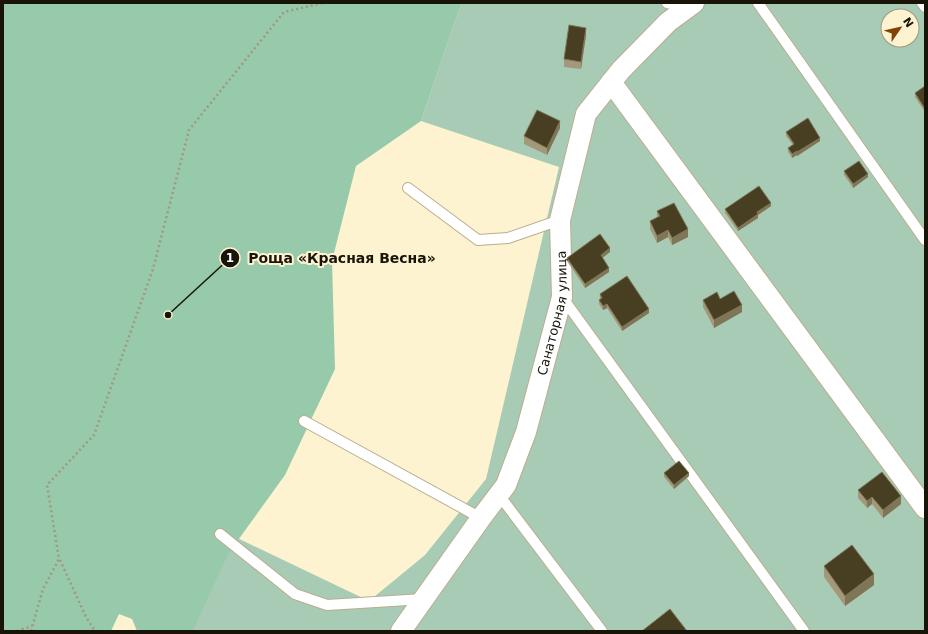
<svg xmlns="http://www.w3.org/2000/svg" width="928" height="634" font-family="'DejaVu Sans',sans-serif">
<rect width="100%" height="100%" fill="#fef3d1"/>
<!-- green -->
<path fill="#a8cbb5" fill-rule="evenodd" d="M462 3H925V631H181L149 496 369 601 425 555 486 479 559 167 421 121 455 21ZM888 16H912V40H888Z"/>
<!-- forest -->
<path fill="#97c9ab" d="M3 3H462L455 21 421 121 356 166 332 261 335 369 285 475 228 554 194 628V631H137L132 619 119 614 111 631H3Z"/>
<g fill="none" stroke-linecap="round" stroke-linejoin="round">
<defs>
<g id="lane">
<path d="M667 3 687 7"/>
<path d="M758 3 925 240"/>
<path d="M922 3 925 7"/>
<path d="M408 188 478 240 508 238 560 220"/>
<path d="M562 297 804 631"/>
<path d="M304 421 481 518"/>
<path d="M499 495 602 631"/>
<path d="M220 534 295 594 327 605 424 599"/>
</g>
<g id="street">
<path d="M611 82 925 508"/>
<path id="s1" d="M401 631 481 518 506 485 526 432 562 297 560 220 586 114 621 70 668 22 694 3"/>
</g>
</defs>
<!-- lane casing -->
<use href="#lane" stroke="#b9ae8e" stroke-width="12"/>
<!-- street casing -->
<use href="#street" stroke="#b9ae8e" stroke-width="22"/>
<!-- path -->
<g stroke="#a1987f" stroke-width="2.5" stroke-dasharray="2 3" stroke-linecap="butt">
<path d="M60 560 86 617 95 631"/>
<path d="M17 631 32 626"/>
<path d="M31 631 43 589 59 559 47 485 94 435 153 269 189 130 284 12 323 3"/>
</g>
<!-- lane -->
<use href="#lane" stroke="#fff" stroke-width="10"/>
<!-- street -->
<use href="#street" stroke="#fff" stroke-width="20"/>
</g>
<!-- wall -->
<g fill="#a3997a">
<path d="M586 35 581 69 564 67V59Z"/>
<path d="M925 86V112L915 97V93Z"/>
<path d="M560 128 547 155 524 144V136Z"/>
<path d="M786 132 820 141 797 156V155L792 158 788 152V148L793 145 786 136Z"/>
<path d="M844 171 868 177 853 188 844 175Z"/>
<path d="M771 206 758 215V218L738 231 725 213V209Z"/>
<path d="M657 211 688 237 672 245 668 237 657 243 650 229V221L657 217Z"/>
<path d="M610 252 602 257 609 272 585 288 567 261V258Z"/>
<path d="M600 294 649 313 622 331 607 308 603 310 599 304V300L600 299Z"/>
<path d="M720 299 742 312 714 328 703 307V300Z"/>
<path d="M664 473 689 476 674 489 664 477Z"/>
<path d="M858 490 901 504 883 518 872 504 867 508 858 498Z"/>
<path d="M824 566 874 585 845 606 824 577Z"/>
</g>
<!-- shaded-wall -->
<g fill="#7f7557">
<path d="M586 28V35L581 69V62Z"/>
<path d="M560 121V128L547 155V148Z"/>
<path d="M820 138V141L797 156V152Z"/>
<path d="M797 151V155L792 158V154Z"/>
<path d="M868 174V177L853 188V184Z"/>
<path d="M771 203V206L758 215V218L738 231V228L757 212Z"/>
<path d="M688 229V237L672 245V238Z"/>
<path d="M668 230V237L657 243V236Z"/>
<path d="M610 248V252L601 259V255Z"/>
<path d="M609 268V272L585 288V284Z"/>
<path d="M607 304V308L603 310V306Z"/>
<path d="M742 305V312L714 328V320Z"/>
<path d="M649 309V313L622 331V327Z"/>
<path d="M689 473V476L674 489V485Z"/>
<path d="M901 496V504L883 518V510Z"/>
<path d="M872 497V504L867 508V501Z"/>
<path d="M874 574V585L845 606V596Z"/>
</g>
<!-- building -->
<g fill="#483f23" stroke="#7f7557">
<path d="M569 25 586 28 581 62 564 59Z"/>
<path d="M925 86V109L915 93Z"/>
<path d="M537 110 560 121 547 148 524 136Z"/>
<path d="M808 118 820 138 797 152V151L792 154 788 148 794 144 786 132Z"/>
<path d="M859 161 868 174 853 184 844 171Z"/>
<path d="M759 186 771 203 757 212 758 214 738 228 725 209Z"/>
<path d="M674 203 688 229 672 238 668 230 657 236 650 221 660 216 657 211Z"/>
<path d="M600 234 610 248 601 255 609 268 585 284 567 258Z"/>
<path d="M627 276 649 309 622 327 607 304 603 306 599 300 602 298 600 294Z"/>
<path d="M734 291 742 305 714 320 703 300 717 292 720 299Z"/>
<path d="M679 461 689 473 674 485 664 473Z"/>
<path d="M882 472 901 496 883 510 872 497 867 501 858 490Z"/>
<path d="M852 545 874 574 845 596 824 566Z"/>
<path d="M670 609 687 631H642Z"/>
</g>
<g text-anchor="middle" stroke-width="4" stroke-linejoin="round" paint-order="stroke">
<!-- street labels -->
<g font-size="13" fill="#181408" stroke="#fef3d1">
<text dy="5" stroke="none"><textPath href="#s1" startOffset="359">Санаторная улица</textPath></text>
</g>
</g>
<!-- callouts -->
<path fill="none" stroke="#181408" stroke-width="1.5" d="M168 315L230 258"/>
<g fill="#181408" stroke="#fef3d1" stroke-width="1.5">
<circle cx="168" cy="315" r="4"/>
<circle cx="230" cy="258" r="10"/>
</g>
<g font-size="12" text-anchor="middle" font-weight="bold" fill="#fff">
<text x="230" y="262">1</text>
</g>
<g font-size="14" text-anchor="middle" font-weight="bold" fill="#181408" stroke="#fef3d1" stroke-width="4" stroke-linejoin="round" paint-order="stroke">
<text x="342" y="263">Роща «Красная Весна»</text>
</g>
<!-- border -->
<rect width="928" height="634" fill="none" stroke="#181408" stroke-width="8"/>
<!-- north arrow -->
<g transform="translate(900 28) rotate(56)"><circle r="19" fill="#fef3d1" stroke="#a29a81"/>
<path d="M0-3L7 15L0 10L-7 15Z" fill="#824308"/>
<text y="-6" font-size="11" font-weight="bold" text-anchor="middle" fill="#181408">N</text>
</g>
</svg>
